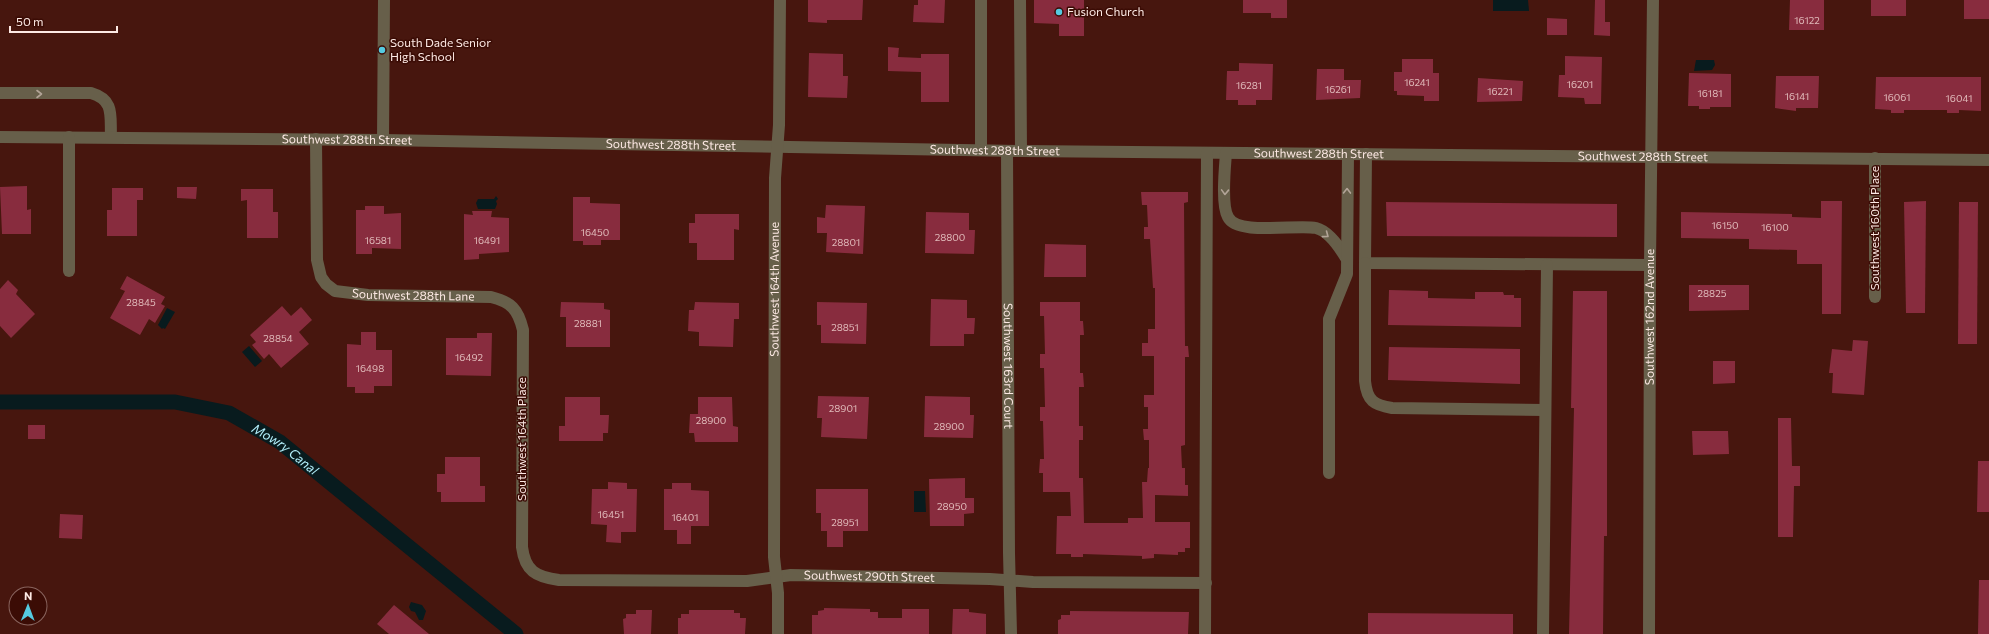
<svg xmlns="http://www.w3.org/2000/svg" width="1989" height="634" font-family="Commissioner,sans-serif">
<rect width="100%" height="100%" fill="#47160e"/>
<!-- water -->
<g fill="#081b1e">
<path d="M1493 0H1528L1529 11H1493Z"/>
<path d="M1696 60H1714L1715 65 1712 70 1694 71Z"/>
<path d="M496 196 498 199 496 201 497 204 495 209H478L476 203 478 199H494Z"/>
<path d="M167 308 175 312 165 329 163 328 162 329 158 325Z"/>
<path d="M249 346 262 361 255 367 242 352Z"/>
<path d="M914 491H925L926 512H914Z"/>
<path d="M411 602 422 605 426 611 423 620H419L415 612 411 611 409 607Z"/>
</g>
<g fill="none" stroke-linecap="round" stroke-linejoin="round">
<!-- canal -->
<path stroke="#081b1e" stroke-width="15" id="s1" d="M0 402H175L229 413 280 442 516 634"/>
</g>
<!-- building -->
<g fill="#882c3e">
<path d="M808 0H863L862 20H827V23L808 22Z"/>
<path d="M918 0H945L944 23 913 22 914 5H918Z"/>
<path d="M1034 0H1084V36H1059V24L1034 23Z"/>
<path d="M1243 0H1287V18H1271V13H1243Z"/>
<path d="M1595 0H1605V22H1610V36L1594 35Z"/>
<path d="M1790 0H1824V30H1789Z"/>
<rect x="1871" y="0" width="35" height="16"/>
<rect x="1964" y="0" width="25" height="19"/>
<path d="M1547 18 1567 19V35H1547Z"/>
<path d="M888 47 899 48 898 57 921 58V54H949V102H921V72L888 71Z"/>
<path d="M809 53 843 54V76H848L847 98 808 97Z"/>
<path d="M1565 56 1602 57 1601 104H1585L1584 98 1558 97 1559 75H1565Z"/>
<path d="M1402 59H1433V73H1439V101H1424V96L1397 95V91H1394V72H1402Z"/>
<path d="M1239 63 1273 64 1272 100H1256V105H1238V100H1226L1227 71H1239Z"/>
<path d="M1317 69H1344V80H1361L1360 98 1316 100Z"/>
<path d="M1689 73 1731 74V107H1710V109H1699V106H1688Z"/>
<path d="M1776 76H1819L1818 108H1796V111L1775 108Z"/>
<path d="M1876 77H1981V111L1959 110V113H1947V110H1904V113H1891V110L1875 109Z"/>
<path d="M1478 78 1523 81 1522 101 1477 102Z"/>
<path d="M27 186V210L31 209V234H2L0 187Z"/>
<path d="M177 187H197L196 199 177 198Z"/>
<path d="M112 188H143V200H137V236H107V210H112Z"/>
<path d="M241 189H273V212H278V238H247V200L241 201Z"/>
<path d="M1141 192H1188V202L1184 203 1185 346H1188L1189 357H1185V445L1181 446 1182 468H1185V485H1188V496L1155 495V522H1190V548H1185V552H1178V555L1154 554V558L1142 559V556L1083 554V557H1071V554H1056L1057 516H1071L1070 492H1043V473H1039L1040 459H1044L1043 421H1040V407H1045L1044 368H1040V354H1045L1044 316H1040V302H1080V321H1083L1084 335H1080V373H1083L1084 387H1079V426H1083V440H1079V478H1083L1084 523H1128V518H1143L1142 482H1147L1148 468H1149V440H1144L1143 429H1148V407H1144V395H1154V356H1142V343H1148V329H1155V288H1153L1150 239H1144V227H1148L1147 205H1142Z"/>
<path d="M573 197H590V203L620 204V240H601V245H583V241H573Z"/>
<path d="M1821 201H1842L1841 314H1822V264H1797V250L1749 249V239L1681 238V212L1792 214V217L1821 218Z"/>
<path d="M1926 201 1925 313H1906L1904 202Z"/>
<path d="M1386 202 1617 204V237L1387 236Z"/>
<path d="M1959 202H1978L1977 344H1958Z"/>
<path d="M826 205 865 206 863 254 826 252 827 233H817V217L825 218Z"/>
<path d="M365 206H384V214L401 213V249L372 248V254H356V210H365Z"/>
<path d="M472 211H492L491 217 509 218V252L479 254V259L464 260V214L473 215Z"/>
<path d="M926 212 969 213V230H975L974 254 925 253Z"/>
<path d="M695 214H739V230L734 229V260H697V243H689V223H695Z"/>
<path d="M1045 244 1086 245V277H1044Z"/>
<path d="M127 276 165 297 161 304 165 306 155 323 149 319 140 335 110 318 125 291 120 289Z"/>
<path d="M8 280 18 290 16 294 35 314 11 338 0 326V289Z"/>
<path d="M1689 285H1749V310L1689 311Z"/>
<path d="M1389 290 1428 291V298L1475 299V292H1503L1504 295H1514V298H1521V327L1388 325Z"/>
<path d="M1573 291H1607V536H1604L1603 634H1569L1574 408H1571Z"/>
<path d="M931 299 967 300V318H975L974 334H964V346H930Z"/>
<path d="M561 302 604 303V309L610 310V347H566V317H560Z"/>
<path d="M695 302 739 303V319H734L733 347 699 346V332L688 331 689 310H694Z"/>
<path d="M817 302 867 303 866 344 821 343V325H817Z"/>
<path d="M282 306 291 316 301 307 312 320 299 332 309 344 281 368 269 354 264 359 252 345 256 342 250 335Z"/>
<path d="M361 332H376V350H392V386H374V393H355V387H347V344L361 345Z"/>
<path d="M477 333H492L491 376 446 375V338H477Z"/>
<path d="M1853 340 1868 341 1864 395 1832 393 1833 373H1829L1832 349 1852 351Z"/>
<path d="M1389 347 1520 349V384L1388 380Z"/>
<path d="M1713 361H1735V383L1713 384Z"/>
<path d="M818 396 869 397 867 439 821 437 822 418H817Z"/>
<path d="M925 396 970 397V415H974L973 438 924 437Z"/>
<path d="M565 397H600V415H609L608 433H603V441H559V426H565Z"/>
<path d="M698 397H732L733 426 738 427V442H695L694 433H689L690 414H698Z"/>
<path d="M1778 418H1791L1792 466H1800V486H1794L1793 537H1778Z"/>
<rect x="28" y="425" width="17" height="14"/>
<path d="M1692 431H1728L1729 454 1693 455Z"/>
<path d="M445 457H480V486H485V502H441V492H437V474H445Z"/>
<path d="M1978 461H1989V512H1977Z"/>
<path d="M965 478V498H974V513L964 514V526H930L929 479Z"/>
<path d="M608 482 627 483V489H637L636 532H621V543L606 542 607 525 591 524 592 489H608Z"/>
<path d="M672 483H691V490L709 491V526H691V544H677V530H664V489H672Z"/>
<path d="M816 489H868V531H843V547H827V531H821V513H816Z"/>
<path d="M60 514 83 515 82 539 59 538Z"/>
<path d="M1979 580H1989V634H1978Z"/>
<path d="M394 605 429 634H389L377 624Z"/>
<path d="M824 608 870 609V612H878V618H902V609H929V634H812V615H818V611L824 610Z"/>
<path d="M953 609H969V612L986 614V634H952Z"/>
<path d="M636 610H652L651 634H624L623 619 626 618V614H636Z"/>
<path d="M689 610H734V613H740V618H746L745 634H678V618H681V614H689Z"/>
<path d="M1070 611 1189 612 1188 634H1058V620L1061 619V615H1070Z"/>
<path d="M1368 613 1513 614V634H1368Z"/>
</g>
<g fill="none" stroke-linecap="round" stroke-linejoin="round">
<!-- minor -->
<g stroke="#675f4a" stroke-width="12">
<path d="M981 0V150"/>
<path d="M1020 0 1021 151"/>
<path d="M0 93H91C115 100 110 116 111 137"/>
<path id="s2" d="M0 137 383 140 1021 151 1989 160"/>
<path id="s3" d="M316 139 317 260 321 277 326 284 335 291 368 295 491 297C511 302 518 309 523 330L522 547C525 571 536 577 559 580L747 581 791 575 990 579 1033 582 1206 583"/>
<path d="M383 140 384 0"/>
<path id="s4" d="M1007 151 1009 553 1011 634"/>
<path d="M1226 153C1225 167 1221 205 1228 217 1237 236 1297 224 1316 228 1328 231 1340 248 1346 258"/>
<path d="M1366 154 1365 263 1650 265"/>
<path d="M1365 263V381C1367 401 1374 405 1392 408L1545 410"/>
<path d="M69 271V137"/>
<path d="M1875 297V158"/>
<path d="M1329 473V319L1347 274 1348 154"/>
<path id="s5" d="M778 634V593L774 557 775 178 779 125 780 0"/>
<path d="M1205 634 1207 153"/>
<path d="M1543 634 1547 265"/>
<path id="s6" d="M1649 634 1650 265 1653 0"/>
</g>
</g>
<!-- one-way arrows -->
<defs><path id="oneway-chevron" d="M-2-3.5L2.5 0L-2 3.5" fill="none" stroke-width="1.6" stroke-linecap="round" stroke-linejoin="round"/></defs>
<g stroke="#b2a497">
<use href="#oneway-chevron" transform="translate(39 94)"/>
<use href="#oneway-chevron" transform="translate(1347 191) rotate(-89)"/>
<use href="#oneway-chevron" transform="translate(1225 192) rotate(92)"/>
<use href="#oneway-chevron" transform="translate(1326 235) rotate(37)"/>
</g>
<!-- markers -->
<g fill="#55cae0" stroke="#3b0c05" stroke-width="1.5">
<circle cx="1059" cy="12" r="4"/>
<circle cx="382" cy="50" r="4"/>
</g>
<g text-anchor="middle" stroke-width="3" stroke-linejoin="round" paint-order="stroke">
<!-- number labels -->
<g font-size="10" fill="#e0baba">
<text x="1807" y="24">16122</text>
<text x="1417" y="86">16241</text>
<text x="1580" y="88">16201</text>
<text x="1249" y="89">16281</text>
<text x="1338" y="93">16261</text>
<text x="1500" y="95">16221</text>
<text x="1710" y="97">16181</text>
<text x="1797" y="100">16141</text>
<text x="1897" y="101">16061</text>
<text x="1959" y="102">16041</text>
<text x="1725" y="229">16150</text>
<text x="1775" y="231">16100</text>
<text x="595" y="236">16450</text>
<text x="950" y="241">28800</text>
<text x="378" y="244">16581</text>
<text x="487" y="244">16491</text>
<text x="846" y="246">28801</text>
<text x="1712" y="297">28825</text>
<text x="141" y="306">28845</text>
<text x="588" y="327">28881</text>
<text x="845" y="331">28851</text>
<text x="278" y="342">28854</text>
<text x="469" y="361">16492</text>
<text x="370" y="372">16498</text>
<text x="843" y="412">28901</text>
<text x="711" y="424">28900</text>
<text x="949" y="430">28900</text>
<text x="952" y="510">28950</text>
<text x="611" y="518">16451</text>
<text x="685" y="521">16401</text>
<text x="845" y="526">28951</text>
</g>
<!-- poi labels -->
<g font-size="12" fill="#fde9e4" stroke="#3b0c05" text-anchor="start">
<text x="1067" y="16">Fusion Church</text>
<text x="390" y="47">South Dade Senior<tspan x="390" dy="14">High School</tspan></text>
</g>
<!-- street labels -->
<g font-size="12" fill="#fde9e4" stroke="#3b0c05">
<text dy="4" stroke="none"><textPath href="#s2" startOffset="347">Southwest 288th Street</textPath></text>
<text dy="4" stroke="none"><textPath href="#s2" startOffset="671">Southwest 288th Street</textPath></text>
<text dy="4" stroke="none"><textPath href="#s2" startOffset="995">Southwest 288th Street</textPath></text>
<text dy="4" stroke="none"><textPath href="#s2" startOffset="1319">Southwest 288th Street</textPath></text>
<text dy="4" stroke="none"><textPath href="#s2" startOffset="1643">Southwest 288th Street</textPath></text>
<text transform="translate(1875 228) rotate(-90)" y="4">Southwest 160th Place</text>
<text dy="4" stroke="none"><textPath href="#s5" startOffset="345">Southwest 164th Avenue</textPath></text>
<text dy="4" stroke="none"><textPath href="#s3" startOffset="237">Southwest 288th Lane</textPath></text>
<text dy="4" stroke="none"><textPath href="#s6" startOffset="317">Southwest 162nd Avenue</textPath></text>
<text dy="4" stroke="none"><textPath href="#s4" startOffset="215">Southwest 163rd Court</textPath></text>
<text transform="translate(522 439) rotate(-90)" y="4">Southwest 164th Place</text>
<text dy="4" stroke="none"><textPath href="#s3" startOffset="947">Southwest 290th Street</textPath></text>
</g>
<!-- water labels -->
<g font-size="13" font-style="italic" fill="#b4f0fc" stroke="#3b0c05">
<text dy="5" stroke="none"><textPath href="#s1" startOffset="297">Mowry Canal</textPath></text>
</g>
</g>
<!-- north arrow -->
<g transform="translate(28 606) rotate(1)"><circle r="19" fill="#3b0c05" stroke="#89645e"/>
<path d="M0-3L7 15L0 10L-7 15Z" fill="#55cae0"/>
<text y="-6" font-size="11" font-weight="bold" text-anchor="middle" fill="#fde9e4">N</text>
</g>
<!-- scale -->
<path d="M10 26v6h107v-6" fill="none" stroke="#fde9e4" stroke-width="2"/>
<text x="16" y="26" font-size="12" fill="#fde9e4" stroke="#3b0c05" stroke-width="3" paint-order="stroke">50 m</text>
</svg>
